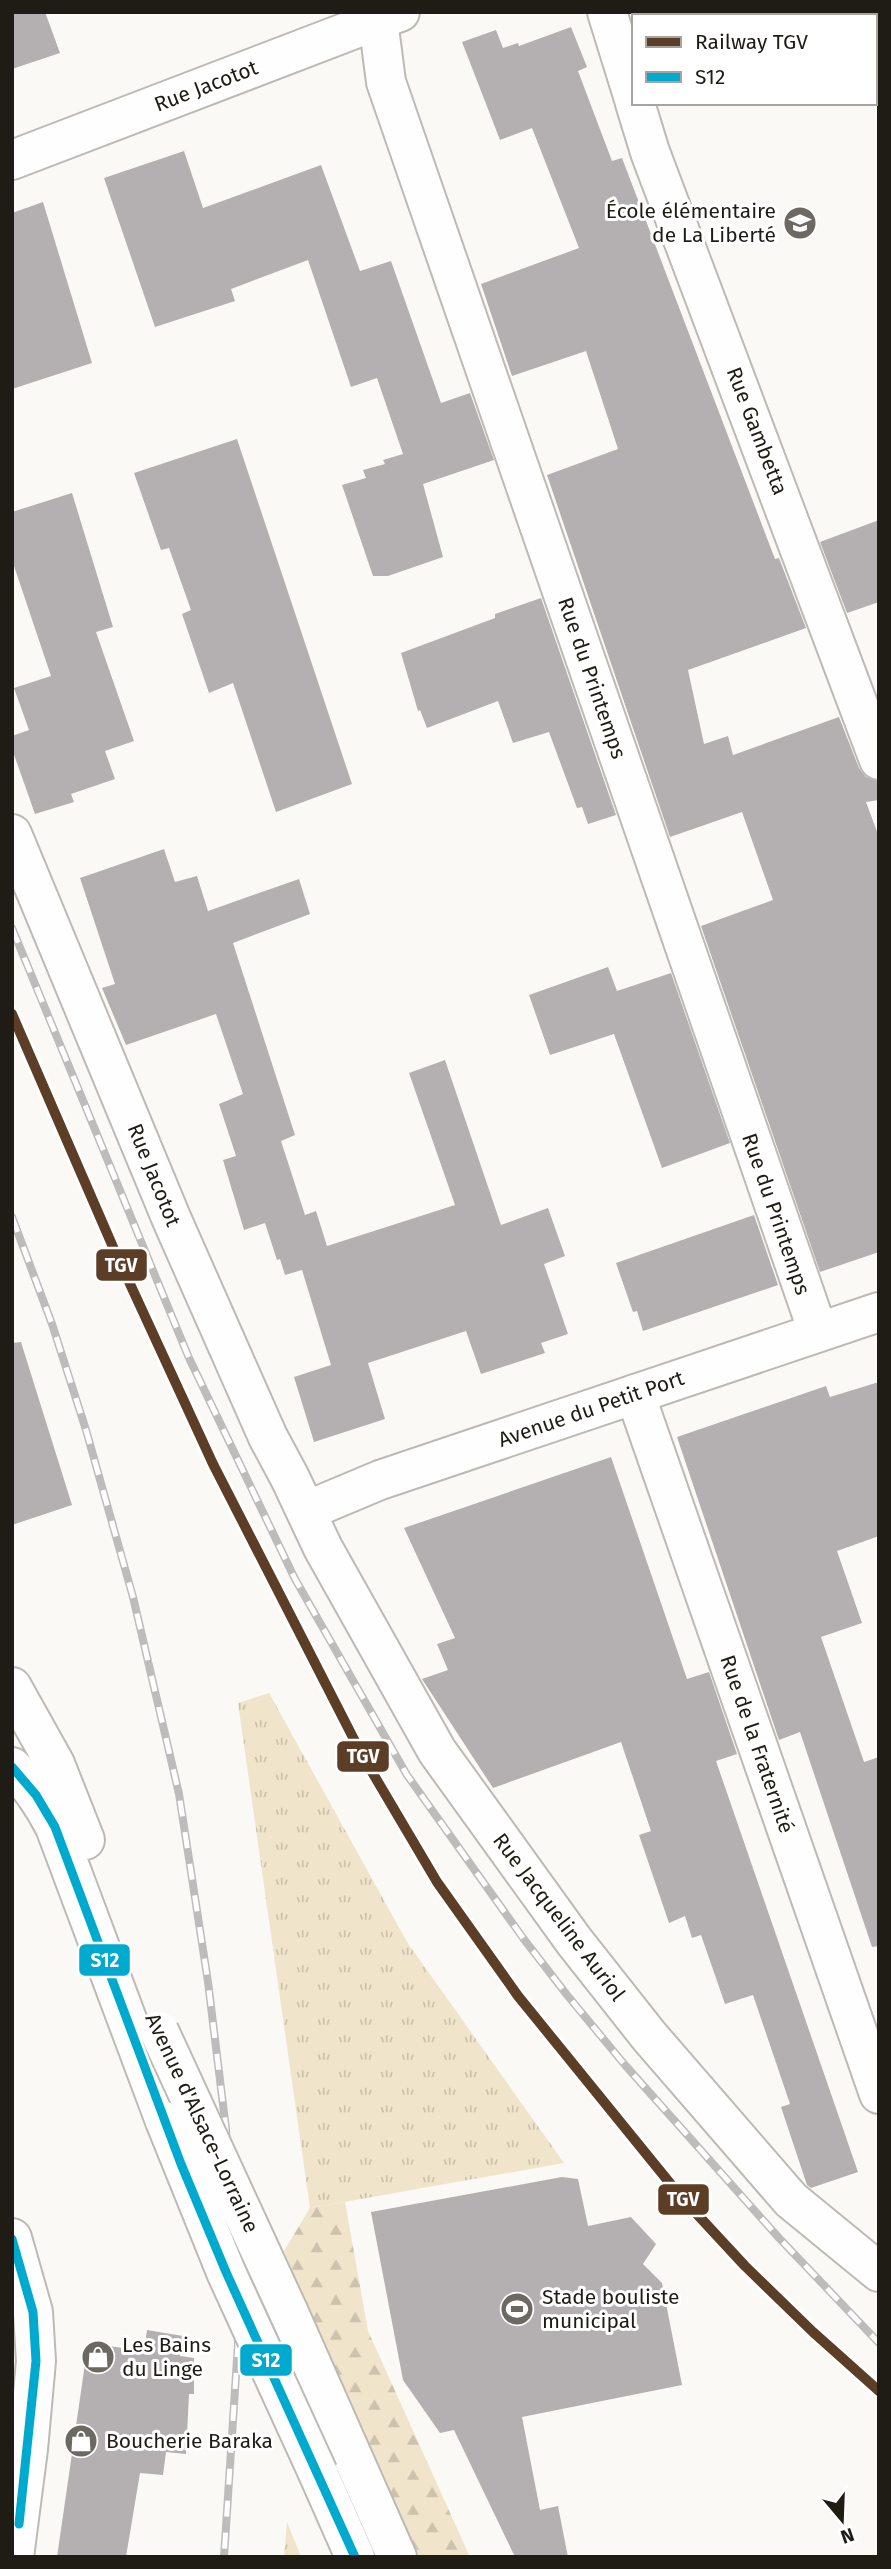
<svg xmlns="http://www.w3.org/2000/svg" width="891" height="2569" font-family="'Fira Sans',sans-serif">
<defs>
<pattern id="grass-tufts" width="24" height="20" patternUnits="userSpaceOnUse" patternTransform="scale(1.75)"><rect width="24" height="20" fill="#f0e4ca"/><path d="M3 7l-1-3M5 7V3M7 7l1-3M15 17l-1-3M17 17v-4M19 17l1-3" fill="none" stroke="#cdc3ad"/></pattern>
<pattern id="forest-firs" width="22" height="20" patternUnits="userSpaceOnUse" patternTransform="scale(1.75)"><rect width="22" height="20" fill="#f0e4ca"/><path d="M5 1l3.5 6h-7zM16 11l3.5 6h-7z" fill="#cdc3ad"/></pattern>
</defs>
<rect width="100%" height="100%" fill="#fbf9f5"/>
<!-- grass -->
<g fill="url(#grass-tufts)">
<path d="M269 1693 407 1942 564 2163 310 2208 238 1703Z"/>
<path d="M287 2522 301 2557H284Z"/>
</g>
<!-- forest -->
<path fill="url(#forest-firs)" d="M345 2202 368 2331 470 2557H417L284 2251 310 2208Z"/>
<!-- building -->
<g fill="#b4b0b1">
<path d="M12 12H45L60 53 12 69Z"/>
<path d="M571 27 587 67 578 71 612 161 622 158 775 559 779 558 806 628 688 670 704 744 728 736 733 755 839 717 859 768 866 777 879 781V800L866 802 879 837V1252L820 1272 701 926 773 900 742 812 670 837 547 475 618 449 586 351 512 376 481 284 579 248 532 128 500 140 462 42 496 30 503 48 518 43 519 46Z"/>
<path d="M184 151 203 208 321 165 360 271 391 261 441 403 470 393 494 460 423 484 443 557 388 576H373L342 485 366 478 363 470 385 464 383 460 403 454 377 378 351 387 308 260 231 289 235 301 155 327 104 178Z"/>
<path d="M43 202 92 363 12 389V213Z"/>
<path d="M237 439 352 784 276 812 233 683 209 693 182 614 191 610 169 548 161 550 134 473Z"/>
<path d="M72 493 113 627 96 632 134 741 105 751 115 779 71 794 74 802 35 814 12 749V736L29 730 14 688 51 676 12 560V512Z"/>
<path d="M879 520V602L847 613 820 542Z"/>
<path d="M541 598 616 815 588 824 582 807 577 808 549 732 513 743 498 701 427 728 420 710 418 711 401 653 495 618V614Z"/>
<path d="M164 849 175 882 197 876 208 911 299 879 310 914 233 943 295 1135 281 1141 305 1215 316 1211 327 1246 455 1205 409 1073 445 1060 501 1225 548 1208 565 1256 544 1264 568 1334 541 1343 545 1353 481 1374 466 1331 368 1363 385 1419 314 1442 294 1377 331 1365 302 1270 285 1275 280 1259 277 1260 265 1223 244 1230 223 1160 236 1156 219 1104 243 1094 216 1014 126 1045 102 988 115 984 80 878Z"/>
<path d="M608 967 617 991 671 973 730 1143 662 1168 614 1034 550 1055 529 995Z"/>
<path d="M754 1215 778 1285 643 1331 637 1311 633 1312 616 1263Z"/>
<path d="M21 1342 72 1505 12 1525V1343Z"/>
<path d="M879 1382V1536L837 1551 862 1623 821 1637 864 1762 879 1757V1946L872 1947 800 1732 779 1740 677 1437 826 1386 830 1397Z"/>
<path d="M611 1457 687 1679 709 1672 737 1754 716 1761 858 2172 811 2188 807 2185 781 2107 790 2104 753 1995 725 2004 701 1935 692 1938 685 1916 669 1923 639 1835 651 1831 621 1742 493 1788 422 1679 448 1670 437 1644 455 1638 404 1528Z"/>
<path d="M562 2177 578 2179 588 2226 631 2217 656 2244 643 2264 662 2283 682 2385 522 2417 540 2510 558 2506 568 2557H515L454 2430 440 2433 403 2380 371 2212Z"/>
<path d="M147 2330 183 2336 180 2356 194 2358V2394H189L186 2454 166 2452 163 2475 140 2473 126 2557H57L88 2343 144 2351Z"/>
</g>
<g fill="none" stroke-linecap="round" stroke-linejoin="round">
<defs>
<g id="street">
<path d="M607 12 634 99"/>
<path d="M635 103 650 152 879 760"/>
<path d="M12 160 378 20 386 82 818 1332"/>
<path d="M12 834 172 1220 268 1437 290 1478 323 1548 437 1751 574 1941 649 2036 791 2200 879 2272"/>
<path d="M635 1394 879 2094"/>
<path d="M306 1511 380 1480 879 1312"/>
</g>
<g id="secondary">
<path d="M377 12 378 20 400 12"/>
<path d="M12 2238 33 2312 36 2361 28 2449 14 2557"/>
</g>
<g id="primary">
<path d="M12 1687 55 1764 85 1840"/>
<path d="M12 1767C31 1785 43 1804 55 1827L165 2121"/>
<path d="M289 2313 397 2557"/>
<path d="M318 2473 355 2557"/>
</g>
</defs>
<!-- street casing -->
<use href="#street" stroke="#bdbab5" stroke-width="42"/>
<!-- secondary casing -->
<use href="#secondary" stroke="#bdbab5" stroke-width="42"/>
<!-- primary casing -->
<use href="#primary" stroke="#bdbab5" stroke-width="42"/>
<!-- street -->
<use href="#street" stroke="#fefefe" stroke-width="38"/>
<!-- secondary -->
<use href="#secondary" stroke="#fefefe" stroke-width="38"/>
<!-- primary -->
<use href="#primary" stroke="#fefefe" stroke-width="38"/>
<defs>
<g id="rail">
<path d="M12 928 189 1358 295 1579 407 1775 523 1938 567 1995 625 2065 779 2238 879 2343"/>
<path d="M12 1217 52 1324 86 1430 133 1597 179 1794 208 1982 226 2129 238 2344 224 2557"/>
</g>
</defs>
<!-- rail casing -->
<use href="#rail" stroke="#bdbcba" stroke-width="8"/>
<!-- rail -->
<use href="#rail" stroke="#fff" stroke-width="5" stroke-dasharray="16" stroke-linecap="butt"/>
<defs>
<g id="primary-bridge">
<path d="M159 2031 289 2313"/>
<path d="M165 2121 226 2272 318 2473"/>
</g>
</defs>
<!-- primary-bridge casing -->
<use href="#primary-bridge" stroke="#bdbab5" stroke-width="42" stroke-linecap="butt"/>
<!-- primary-bridge -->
<use href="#primary-bridge" stroke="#fefefe" stroke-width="38"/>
<defs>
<g id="bus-1">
<path d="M12 1767 36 1795 55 1827 181 2164 226 2272 355 2557"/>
<path d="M12 2239 33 2312 36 2361 19 2524"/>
</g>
</defs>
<!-- bus-1 casing -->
<use href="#bus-1" stroke="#fff" stroke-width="14"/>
<!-- bus-1 -->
<use href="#bus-1" stroke="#00a9ce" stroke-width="9"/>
<defs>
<path id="rail-1" d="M12 1014 113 1247 213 1464 362 1755 437 1882 518 1996 682 2198 745 2266 813 2332 879 2391"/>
</defs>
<!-- rail-1 casing -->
<use href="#rail-1" stroke="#fff" stroke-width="16"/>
<!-- rail-1 -->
<use href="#rail-1" stroke="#5c3e26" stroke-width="10"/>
</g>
<!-- icons -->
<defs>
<symbol id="school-disc" viewBox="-11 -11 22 22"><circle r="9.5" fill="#6c6963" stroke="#fff"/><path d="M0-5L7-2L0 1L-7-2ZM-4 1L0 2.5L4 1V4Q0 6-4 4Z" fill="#fff"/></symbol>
<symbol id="stadium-disc" viewBox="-11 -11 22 22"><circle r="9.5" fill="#6c6963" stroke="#fff"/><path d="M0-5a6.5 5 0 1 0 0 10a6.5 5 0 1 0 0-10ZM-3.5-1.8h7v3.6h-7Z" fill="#fff"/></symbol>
<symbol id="shop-disc" viewBox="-11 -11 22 22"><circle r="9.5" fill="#6c6963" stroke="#fff"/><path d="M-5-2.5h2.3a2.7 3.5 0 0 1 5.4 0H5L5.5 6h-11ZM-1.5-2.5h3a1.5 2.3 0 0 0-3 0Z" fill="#fff"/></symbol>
</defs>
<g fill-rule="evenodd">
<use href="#school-disc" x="781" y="204" width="38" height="38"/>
<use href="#stadium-disc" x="498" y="2290" width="38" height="38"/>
<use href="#shop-disc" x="79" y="2338" width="38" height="38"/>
<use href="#shop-disc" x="62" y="2422" width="38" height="38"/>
</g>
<g text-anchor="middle" stroke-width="6" stroke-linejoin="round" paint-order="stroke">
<!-- street labels -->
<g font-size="21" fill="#1f1c15" stroke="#fff">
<text transform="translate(206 86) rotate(-21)" y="7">Rue Jacotot</text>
<text transform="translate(757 431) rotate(69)" y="7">Rue Gambetta</text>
<text transform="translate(592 678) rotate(71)" y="7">Rue du Printemps</text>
<text transform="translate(154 1175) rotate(68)" y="7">Rue Jacotot</text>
<text transform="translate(776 1214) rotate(71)" y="7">Rue du Printemps</text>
<text transform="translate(591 1409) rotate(-19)" y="7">Avenue du Petit Port</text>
<text transform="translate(757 1744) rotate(71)" y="7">Rue de la Fraternité</text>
<text transform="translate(559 1917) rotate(53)" y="7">Rue Jacqueline Auriol</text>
<text transform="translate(202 2123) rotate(65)" y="7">Avenue d'Alsace-Lorraine</text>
</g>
<!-- poi labels -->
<g font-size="21" fill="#1f1c15" stroke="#fff" text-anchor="start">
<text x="776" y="218" text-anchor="end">École élémentaire<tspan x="776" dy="24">de La Liberté</tspan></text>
<text x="542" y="2304">Stade bouliste<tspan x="542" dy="24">municipal</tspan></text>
<text x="122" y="2352">Les Bains<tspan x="122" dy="24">du Linge</tspan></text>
<text x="106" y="2448">Boucherie Baraka</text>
</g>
</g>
<g stroke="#fff" stroke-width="2.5">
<rect x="95" y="1248" width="53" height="34" rx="7" fill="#5c3e26"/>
<rect x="336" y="1740" width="54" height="33" rx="7" fill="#5c3e26"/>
<rect x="78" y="1943" width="53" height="34" rx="7" fill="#00a9ce"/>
<rect x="657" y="2183" width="53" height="33" rx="7" fill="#5c3e26"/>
<rect x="239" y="2343" width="54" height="34" rx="7" fill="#00a9ce"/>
</g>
<g font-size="19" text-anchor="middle" font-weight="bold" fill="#fff">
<text x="121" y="1272">TGV</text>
<text x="363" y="1763">TGV</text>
<text x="105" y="1967">S12</text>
<text x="683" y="2206">TGV</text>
<text x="266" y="2367">S12</text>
</g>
<!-- border -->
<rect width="891" height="2569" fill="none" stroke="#1f1c15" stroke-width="28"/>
<!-- legend -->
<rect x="632" y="14" width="245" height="91" fill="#ffffff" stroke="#a5a4a1" stroke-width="2"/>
<rect x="646" y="37" width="35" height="10" fill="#5c3e26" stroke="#a5a4a1" stroke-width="2"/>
<text x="695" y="49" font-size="21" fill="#1f1c15">Railway TGV</text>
<rect x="646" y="72" width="35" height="10" fill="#00a9ce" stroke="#a5a4a1" stroke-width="2"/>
<text x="695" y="84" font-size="21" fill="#1f1c15">S12</text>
<!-- north arrow -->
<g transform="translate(842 2520) rotate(161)" stroke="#ffffff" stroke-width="5" paint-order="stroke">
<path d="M0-5L12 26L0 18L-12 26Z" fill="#1f1c15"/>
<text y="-10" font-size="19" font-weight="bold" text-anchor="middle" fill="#1f1c15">N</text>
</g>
</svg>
